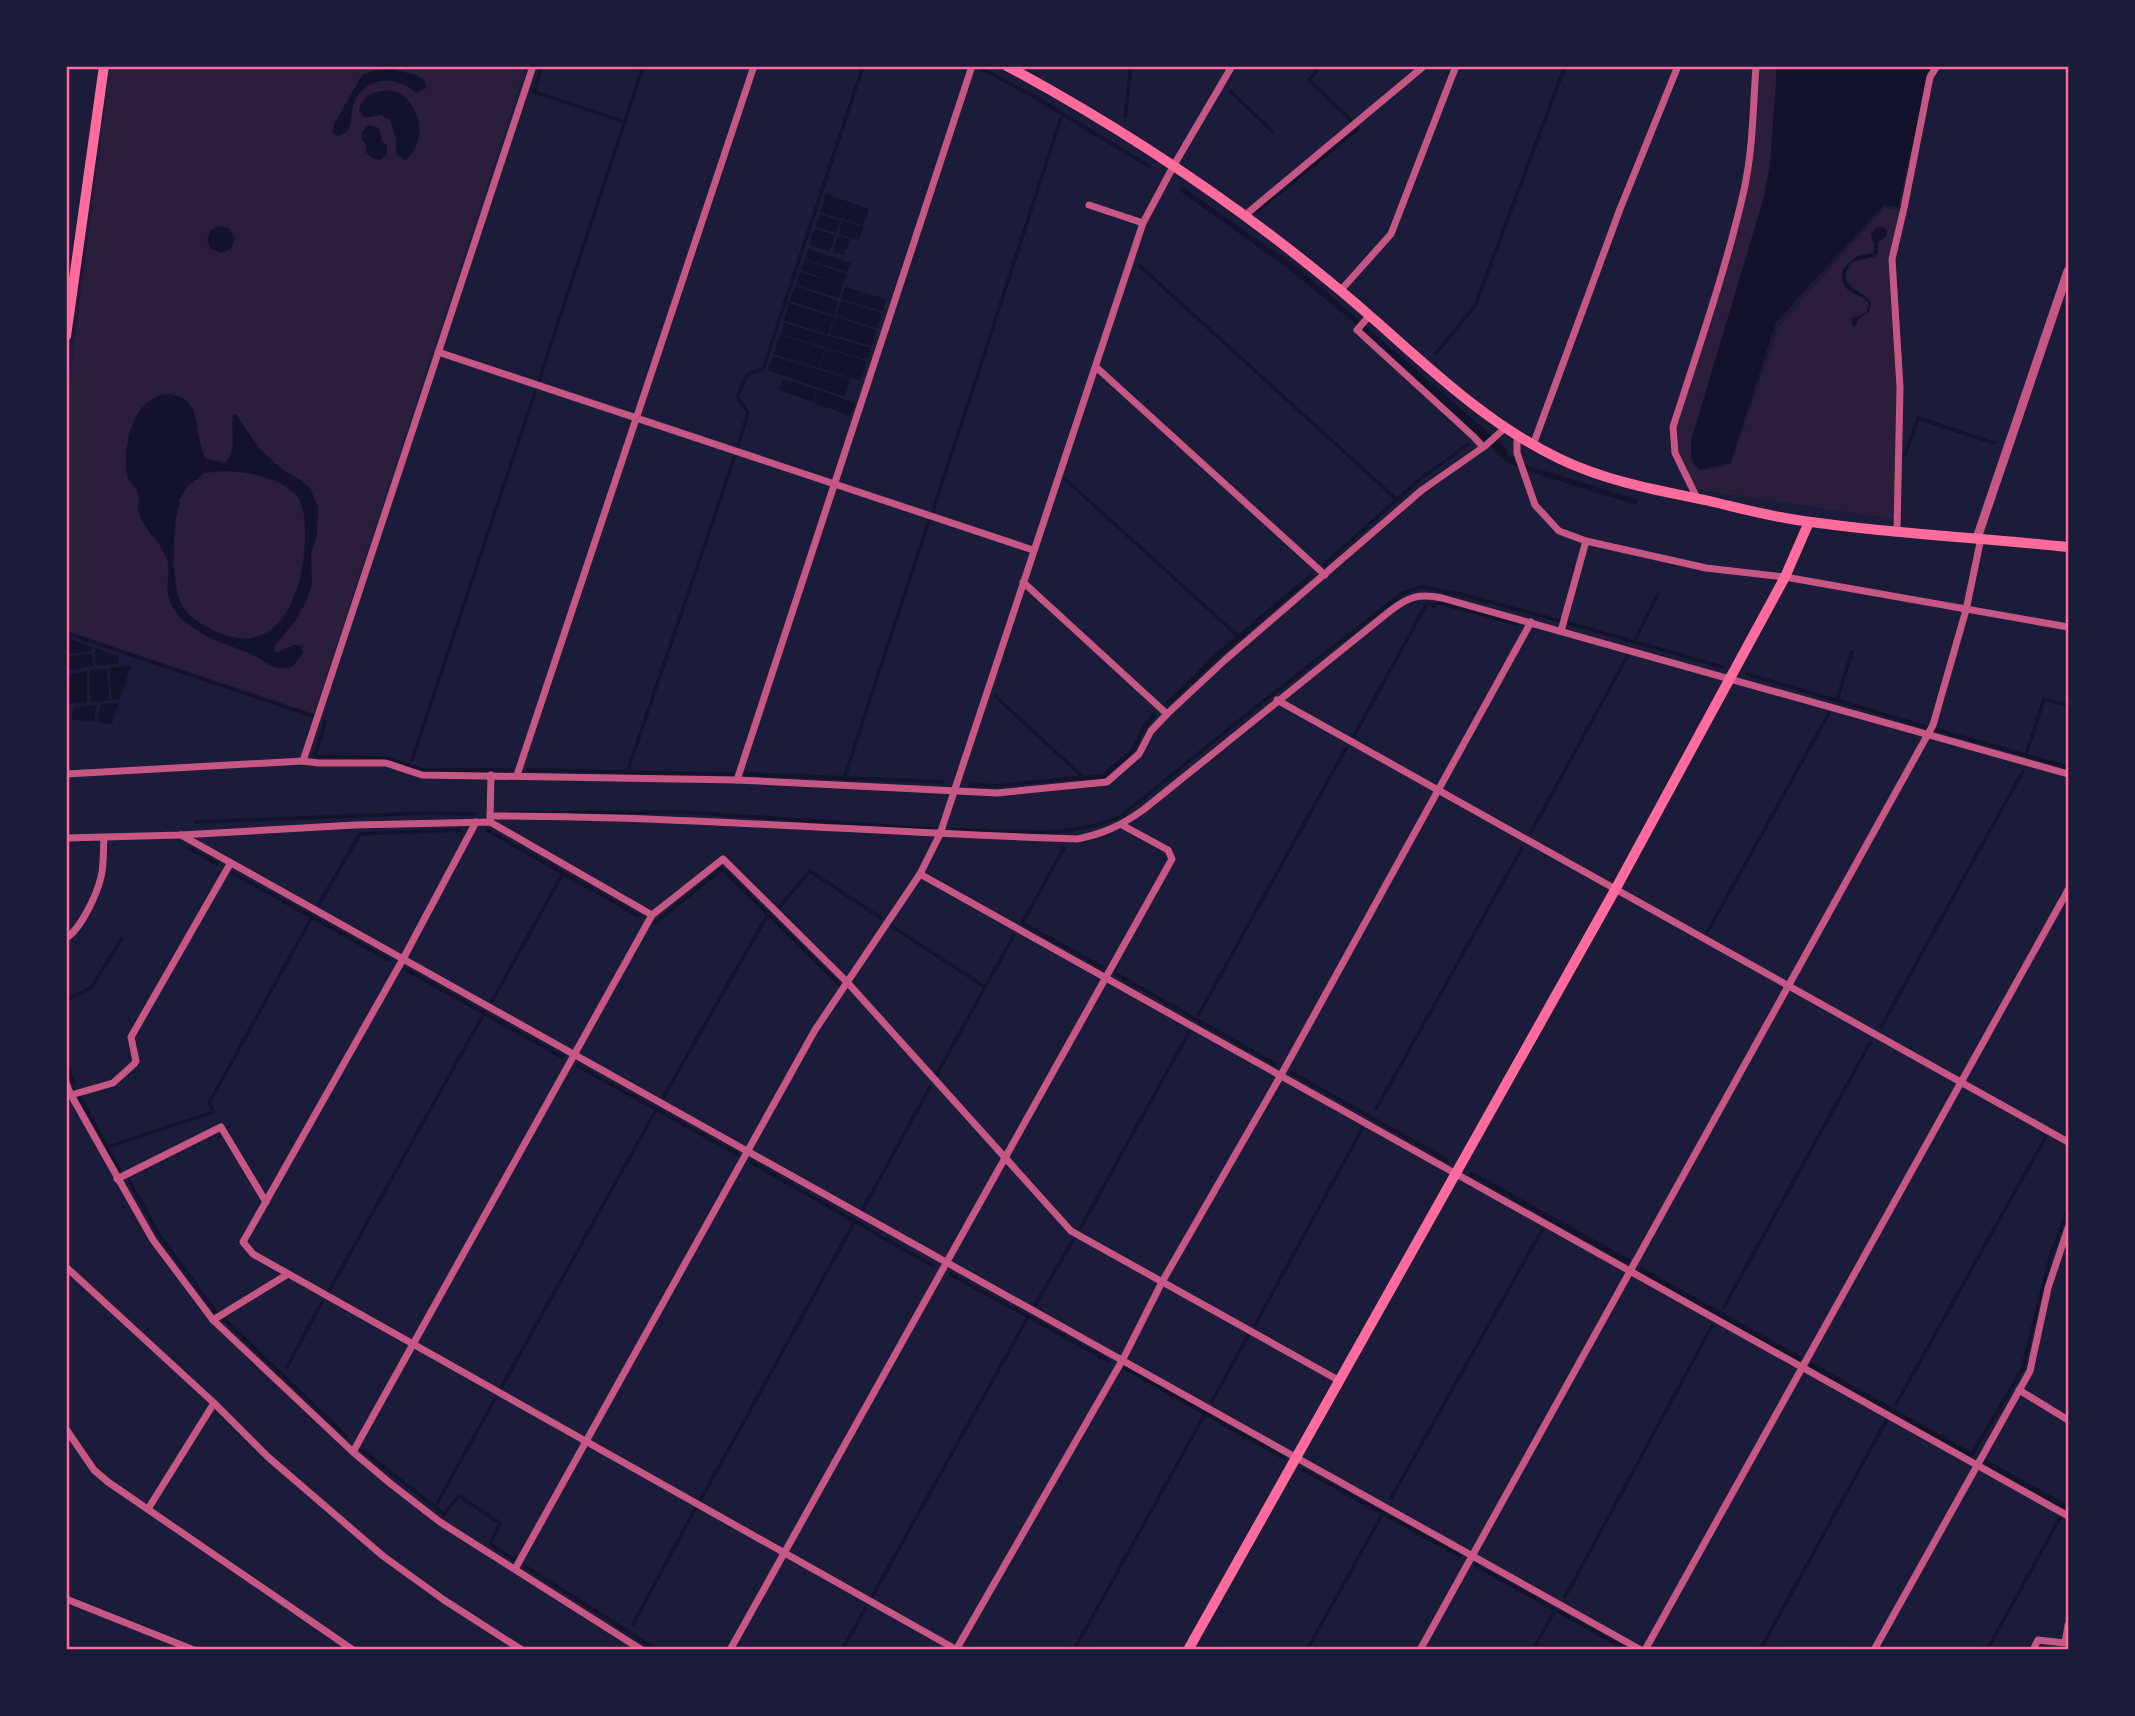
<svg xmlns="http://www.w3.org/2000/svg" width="2135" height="1716" font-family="'Sofia Sans Condensed',sans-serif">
<rect width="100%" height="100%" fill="#1b1b3a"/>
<!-- green -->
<g fill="#2a1e3b">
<path d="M110 67H526L314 714 67 631V402Z"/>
<path d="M1759 67H1777L1770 166 1764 197 1691 441C1691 478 1702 472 1731 464L1779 326 1884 208 1908 212 1896 262 1903 387 1900 520 1694 489 1679 455 1676 428 1743 206Z"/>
</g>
<!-- water -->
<g fill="#12122b" fill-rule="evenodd">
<path d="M982 67 1032 93 1152 166 1150 169 1031 97 979 69Z"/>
<path d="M1777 67H1931L1898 207 1884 205 1776 322 1730 463 1699 470 1691 459V441L1764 197 1770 166Z"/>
<path d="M392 69 416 75 425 81 426 88 417 93C398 77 368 74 355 101 350 111 353 123 347 132L338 136 333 133 334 124 362 75 372 71Z"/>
<path d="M388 90C420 93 431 143 405 160L396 154V139L390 120 381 115 365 118 359 110C362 95 375 91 388 90Z"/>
<path d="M368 125 377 127 380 130 382 141 387 146V154L380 160 371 158 365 151 367 146 361 139V133Z"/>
<path d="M1183 187 1302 271 1498 441 1507 450 1508 455 1529 466 1639 500 1636 505 1518 468 1504 459 1356 324 1289 269 1180 191Z"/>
<path d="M826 194 869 209 863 225 820 212Z"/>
<path d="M820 214 840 221 836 233 816 226Z"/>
<path d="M842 221 863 227 859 240 839 234Z"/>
<path d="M220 226 230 229 235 239 231 249 221 253 211 249 207 240 211 230Z"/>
<path d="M1882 226 1887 230V236L1878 243V253L1874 257 1854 261C1832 286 1860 288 1871 302L1869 312 1859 319 1856 325 1853 326 1851 319 1867 312 1869 303C1857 290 1838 295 1843 269L1857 256 1873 253 1874 248 1871 233 1877 227Z"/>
<path d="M814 229 835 235 830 251 809 245Z"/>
<path d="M838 236 850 239 844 255 833 252Z"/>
<path d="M808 249 851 263 847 272 805 259Z"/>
<path d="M804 260 846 274 839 298 796 285 800 272 837 283 801 270Z"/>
<path d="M795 286 839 301 834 315 790 301Z"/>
<path d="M845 287 886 299 883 311 841 299Z"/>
<path d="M841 301 882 313 877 328 836 315Z"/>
<path d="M789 303 834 317 828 334 784 321Z"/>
<path d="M835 317 876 330 872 346 830 334Z"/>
<path d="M784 323 828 336 826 347 829 336 871 348 868 360 780 334Z"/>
<path d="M780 335 825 349 819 368 774 354Z"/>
<path d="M826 349 866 361 861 381 820 368Z"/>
<path d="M773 356 850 379 845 397 768 370Z"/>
<path d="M783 379 817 390 813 402 779 390Z"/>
<path d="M818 390 855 403 851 416 814 403Z"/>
<path d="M164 394C206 394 192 434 206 459L225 463C238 449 230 432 233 414H236L260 449 284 471 299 479 310 488 318 507 317 535 311 554 312 585 306 602 295 621 274 647 276 653 294 645 302 646 303 653 293 666C273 674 265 659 249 653 224 643 192 634 175 611 161 591 172 579 167 559 163 545 144 529 139 514 137 507 140 499 138 492 136 485 129 484 127 475 123 446 131 402 164 394ZM225 471C248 472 279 477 295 494 305 505 305 521 305 535 305 585 283 661 217 632 204 626 192 619 183 607 170 588 172 523 180 502L179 500 190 483 192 484 204 473Z"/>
<path d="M1469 442V445L1421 480 1324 567 1322 564 1419 478Z"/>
<path d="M1311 573 1314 576 1223 654 1168 706 1165 703 1217 652Z"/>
<path d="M67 638 92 647V651L67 654Z"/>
<path d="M95 648 118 656V663L96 666Z"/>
<path d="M92 654 94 666 67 670V657Z"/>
<path d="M131 666 120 699 112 700 109 668Z"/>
<path d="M107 669 110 700 90 702V670Z"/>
<path d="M87 671V702L69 703 70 674Z"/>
<path d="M118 703 112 724 97 722 101 704Z"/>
<path d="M97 705 94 721 72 720 73 708Z"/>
<path d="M1154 712 1157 716 1146 727 1134 752 1104 778 996 787H968L969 782 996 784 1102 774 1131 749 1143 725Z"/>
<path d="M745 772 944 780 943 784 744 776Z"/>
<path d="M1471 1171 1631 1260 1628 1265 1470 1175Z"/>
<path d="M1641 1267 1802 1357 1799 1361 1638 1272Z"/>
<path d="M1811 1362 1971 1452 1974 1453 1971 1457 1808 1366Z"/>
<path d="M1985 1459 2068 1505V1511L1983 1463Z"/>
</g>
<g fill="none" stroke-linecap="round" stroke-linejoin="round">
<!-- stream -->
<g stroke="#12122b" stroke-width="3.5">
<path d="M542 66 534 92 624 122"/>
<path d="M1320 66 1309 80 1352 121"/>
<path d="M1230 91 1272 131"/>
<path d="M1125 117 1131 66"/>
<path d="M1257 211 1359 128"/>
<path d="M1140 266 1395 498"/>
<path d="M1436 353 1475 306 1565 66"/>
<path d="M539 381 643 66"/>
<path d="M738 446 748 412 737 397 747 375 763 369 863 66"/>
<path d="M1905 455 1918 418 1994 443"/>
<path d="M1065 479 1239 637"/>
<path d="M933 511 1061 118"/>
<path d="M1569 623 1722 667"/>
<path d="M66 633 313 716"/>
<path d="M1634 642 1658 594"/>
<path d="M1747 674 1927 727"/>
<path d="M995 696 1084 778"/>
<path d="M1837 699 1852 652"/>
<path d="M325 722 315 756 386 758 422 770H511"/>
<path d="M1937 730 2068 767"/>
<path d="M1354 736 1427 603 1434 606 1439 603 1517 624"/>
<path d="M2026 755 2044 699 2068 705"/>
<path d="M412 760 535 393"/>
<path d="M629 767 734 458"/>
<path d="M528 770 733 774"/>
<path d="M845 776 928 523"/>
<path d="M509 813 683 812 933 829"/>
<path d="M195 822 427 813 474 814"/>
<path d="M487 830 639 916"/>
<path d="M952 830C1007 830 1070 840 1121 816L1256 707 1403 593 1421 587 1456 593 1561 621"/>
<path d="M1531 832 1628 655"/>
<path d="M189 848 217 864"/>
<path d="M1064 848 1022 923 1102 967"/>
<path d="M233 873 389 960"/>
<path d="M319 904 360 834 460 830"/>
<path d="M780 906 810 871 881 918"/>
<path d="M655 923 722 869 839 984"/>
<path d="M893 927 985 987"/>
<path d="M1708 931 1829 713"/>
<path d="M407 970 562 1057"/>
<path d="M1116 974 1275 1064"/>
<path d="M66 1000 91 988 122 938"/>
<path d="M492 1001 563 873"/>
<path d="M1199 1014 1346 748"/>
<path d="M1881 1027 2023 771"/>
<path d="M66 1064 74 1083"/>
<path d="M578 1066 737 1154"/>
<path d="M1292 1073 1447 1160"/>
<path d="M937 1074 1014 935"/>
<path d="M664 1096 768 914"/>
<path d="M80 1097 120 1171"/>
<path d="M1376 1109 1522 848"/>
<path d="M108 1147 214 1112 209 1103 312 917"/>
<path d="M751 1162 933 1266"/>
<path d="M130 1182 159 1235 215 1311"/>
<path d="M863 1209 930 1087"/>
<path d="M1080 1229 1189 1032"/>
<path d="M950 1274 1109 1361"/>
<path d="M329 1291 484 1013"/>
<path d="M1035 1305 1073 1240"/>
<path d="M1724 1307 1870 1043"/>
<path d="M225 1320 346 1436"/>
<path d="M1255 1325 1362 1129"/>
<path d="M287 1367 322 1302"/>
<path d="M1126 1369 1284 1458"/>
<path d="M501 1388 656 1110"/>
<path d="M1212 1401 1248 1336"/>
<path d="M1896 1404 2045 1138"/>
<path d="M362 1450 444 1514 459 1496 500 1523 490 1544 515 1560"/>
<path d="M1972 1454 2022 1370 2050 1258 2068 1208"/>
<path d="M1304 1470 1460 1556"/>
<path d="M1391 1498 1542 1230"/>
<path d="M701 1499 855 1221"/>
<path d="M435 1507 495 1399"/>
<path d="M1475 1565 1627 1650"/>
<path d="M526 1567 657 1650"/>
<path d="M873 1595 1028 1317"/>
<path d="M1565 1597 1712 1326"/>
<path d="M633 1624 695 1509"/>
<path d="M842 1650 865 1609"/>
<path d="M1074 1650 1205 1414"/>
<path d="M1307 1650 1383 1513"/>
<path d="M1533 1650 1555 1610"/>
<path d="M1760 1650 1886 1421"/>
<path d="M1987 1650 2060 1518"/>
</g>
<!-- minor -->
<g stroke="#c65784" stroke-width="7">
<path d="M1089 205 1143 223"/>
<path d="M1244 216 1424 66"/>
<path d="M1341 290 1391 234 1456 66"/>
<path d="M1370 315 1357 330 1474 437 1483 447"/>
<path d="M438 352 1033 550"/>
<path d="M1096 367 1325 575"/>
<path d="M1517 436V453L1535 505 1559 531 1586 541 1706 568 1785 577 2068 627"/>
<path d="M1533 445 1620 209 1678 66"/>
<path d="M1697 498 1675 453 1673 427C1698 349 1726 270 1744 190 1753 150 1753 107 1756 66"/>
<path d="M1897 530 1900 387 1892 259 1904 208 1930 77 1937 66"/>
<path d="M1023 582 1167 714"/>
<path d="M1561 631 1586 541"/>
<path d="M1277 700 2068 1142"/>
<path d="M303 761 533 66"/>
<path d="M66 774 303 761 318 763H386L422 775 737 780 997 793 1107 782 1139 754 1151 731 1167 714 1226 659 1422 490 1485 446 1505 428"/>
<path d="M517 775 754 66"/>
<path d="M737 780 972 66"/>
<path d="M490 816C686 816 882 833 1077 839 1103 834 1122 825 1143 810L1390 611C1408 597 1419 593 1442 598L2068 774"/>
<path d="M490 820 491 775"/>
<path d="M476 822 403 959 243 1242 253 1254 957 1650"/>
<path d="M181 835 1641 1650"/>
<path d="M66 838 181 835 355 825 490 822 652 915"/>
<path d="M920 874 2068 1516"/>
<path d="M66 938C81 929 97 894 101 877 104 865 103 851 104 838"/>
<path d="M66 1083 71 1095 153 1240 213 1320 353 1452 391 1484 440 1522 642 1650"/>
<path d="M71 1095 113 1083 134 1064 136 1061 131 1037 230 864"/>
<path d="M117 1179 221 1127 266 1202"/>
<path d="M66 1267 214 1403 268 1457 383 1556 444 1600 522 1650"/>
<path d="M213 1320 288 1274"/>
<path d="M2019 1390 2068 1420"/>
<path d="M66 1429 94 1470 108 1482 353 1650"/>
<path d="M353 1452 652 915 723 859 847 982 1071 1231 1340 1381"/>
<path d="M148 1509 214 1403"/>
<path d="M515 1569 815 1030 920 874 940 834 1143 223 1174 165 1232 66"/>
<path d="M66 1599 194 1650"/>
<path d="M730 1650 1172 859 1168 850 1122 825"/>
<path d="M956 1650 1123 1359 1162 1282 1281 1075 1531 622"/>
<path d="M1420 1650 1933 725 1966 610 1981 538"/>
<path d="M1645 1650 2068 890"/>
<path d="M1874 1650 2030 1371 2048 1288 2068 1228"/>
<path d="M2033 1650 2038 1640 2065 1643 2068 1625"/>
</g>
<!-- tertiary -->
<path stroke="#c65784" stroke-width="9" d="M1977 538 2068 271"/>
<!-- secondary -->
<g stroke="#ff6b9d" stroke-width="10">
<path d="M1007 66C1126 130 1238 205 1341 291 1412 350 1476 419 1560 459 1606 481 1655 490 1705 500 1740 508 1775 518 1811 522 1896 534 1983 538 2068 547"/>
<path d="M66 336 104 66"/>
<path d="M1188 1650 1615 890 1785 577 1809 522"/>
</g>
</g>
<!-- border -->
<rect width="2135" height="1716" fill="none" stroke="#1b1b3a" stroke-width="136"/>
<rect x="68" y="68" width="1999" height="1580" fill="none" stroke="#ff6b9d" stroke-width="2.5"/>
</svg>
